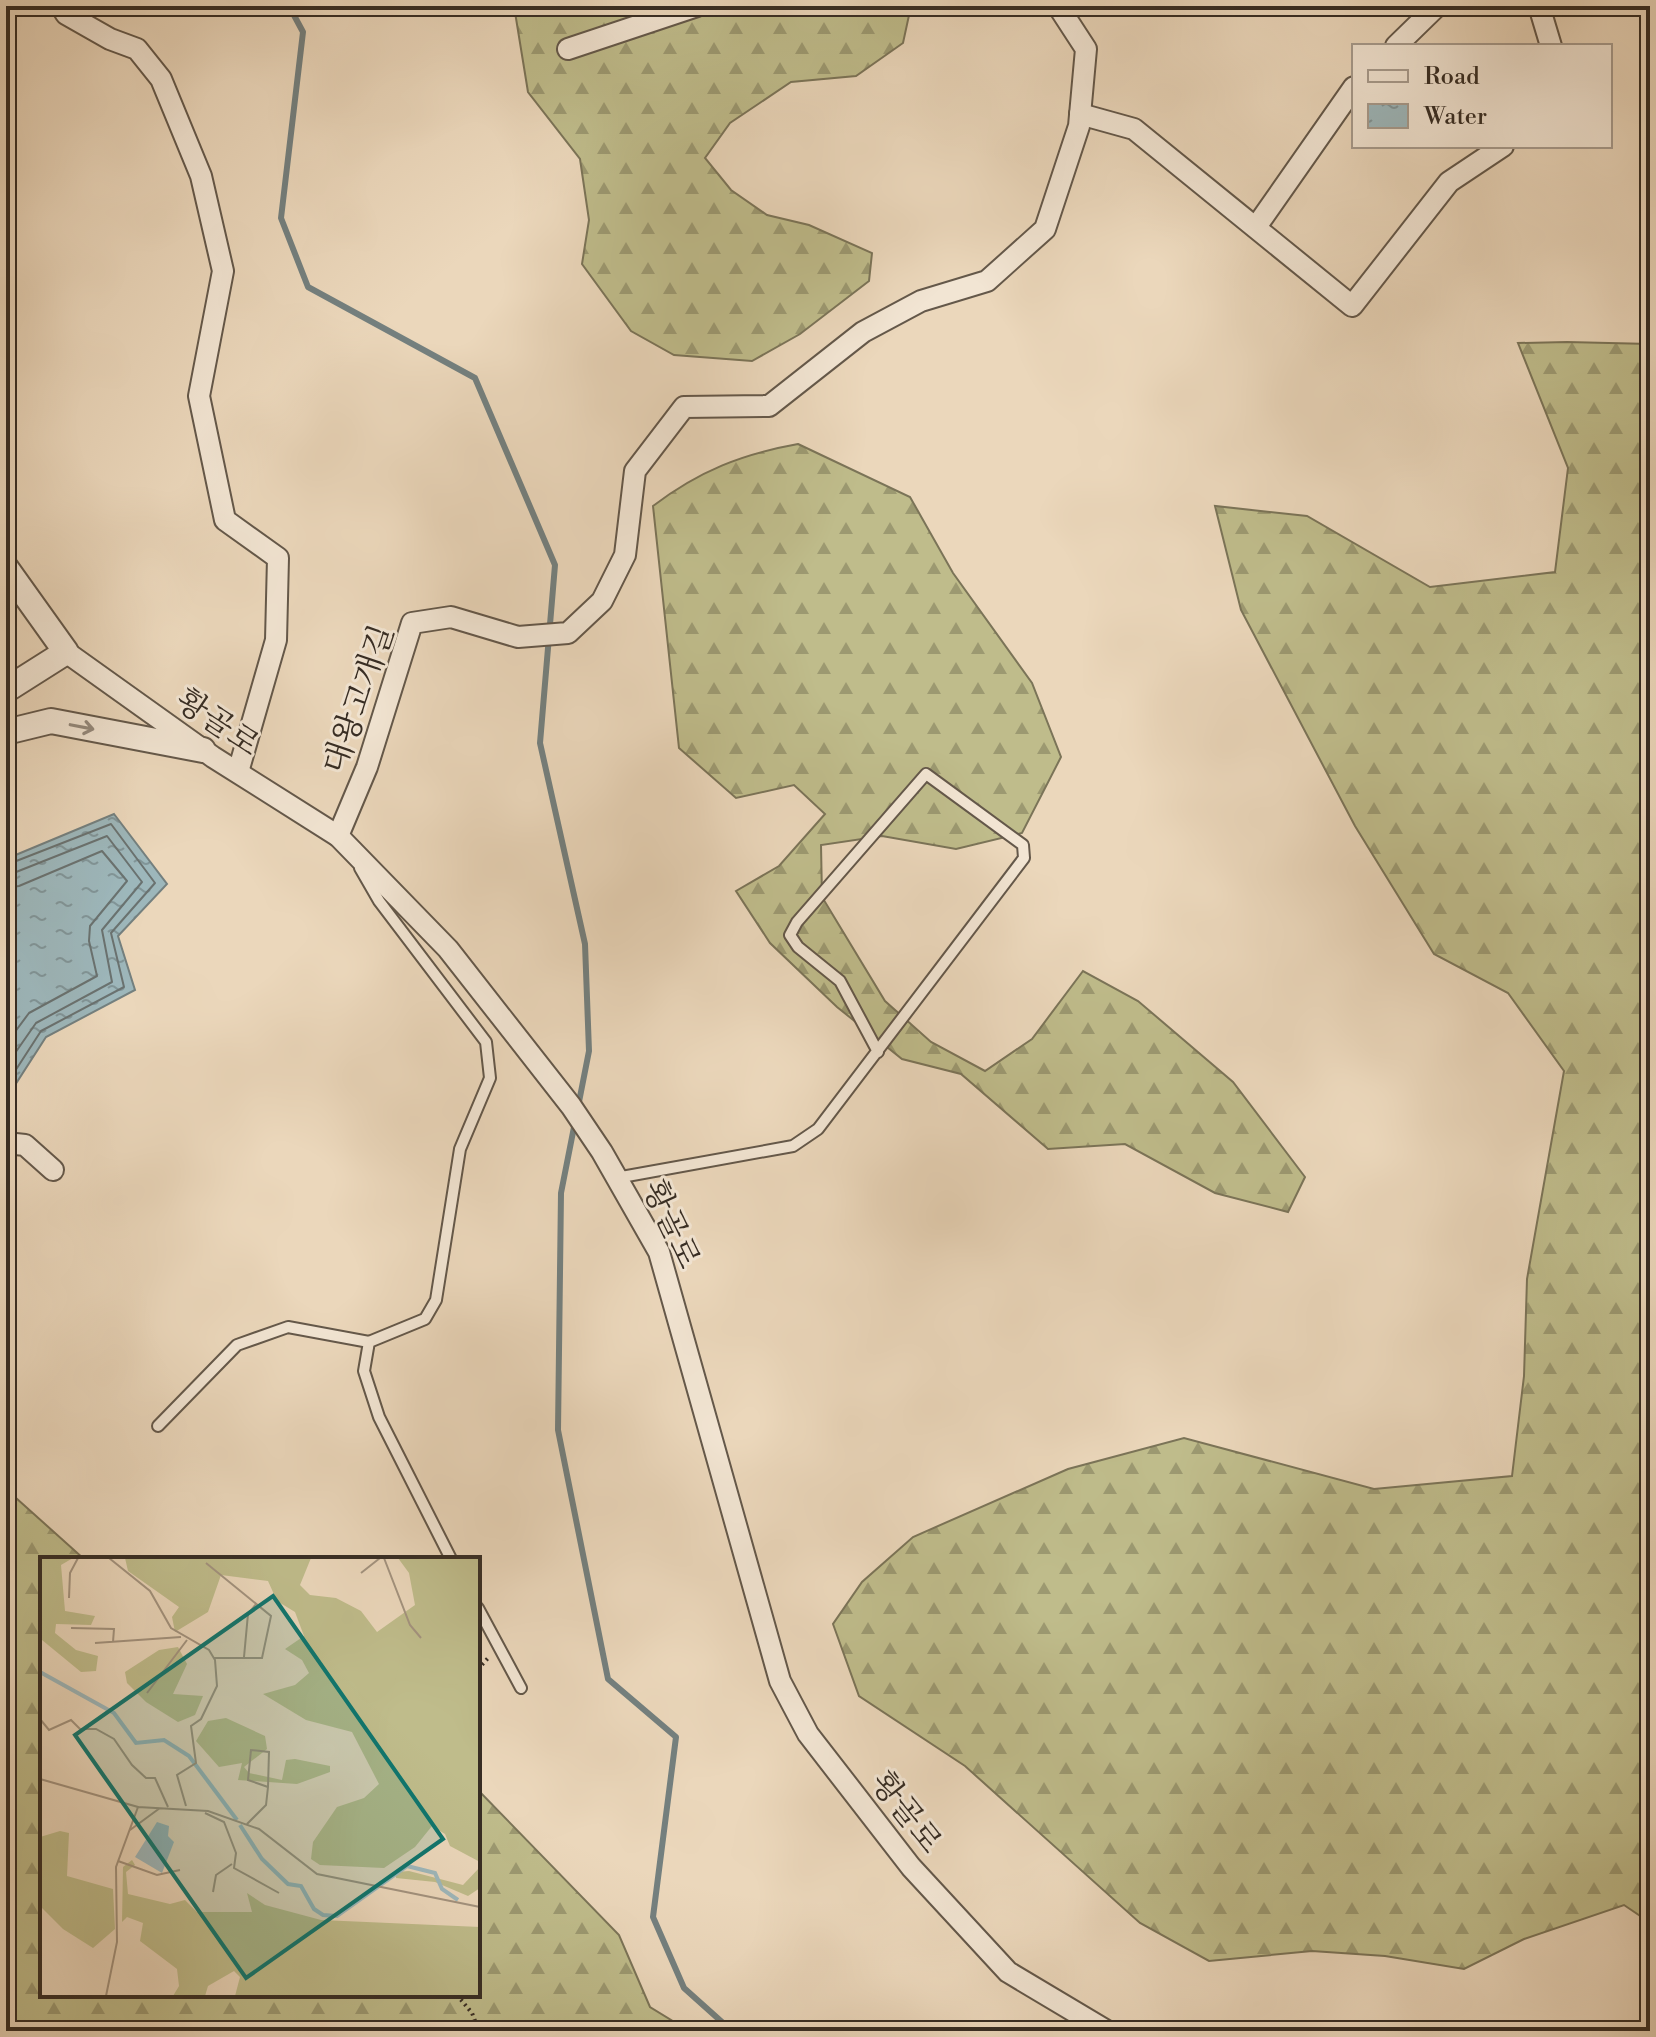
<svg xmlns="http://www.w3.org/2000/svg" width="1656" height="2037" font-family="'Libre Bodoni','Noto Serif KR',serif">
<defs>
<pattern id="forest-firs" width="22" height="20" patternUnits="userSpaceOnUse" patternTransform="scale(2)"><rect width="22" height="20" fill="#bfbc8b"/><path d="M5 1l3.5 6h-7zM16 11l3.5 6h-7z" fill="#9c9971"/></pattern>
<pattern id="water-ripples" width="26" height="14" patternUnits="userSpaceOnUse" patternTransform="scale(2)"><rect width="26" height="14" fill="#9db7bb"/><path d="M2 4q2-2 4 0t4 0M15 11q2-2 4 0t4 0" fill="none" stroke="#819598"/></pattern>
</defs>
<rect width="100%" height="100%" fill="#ebd7bb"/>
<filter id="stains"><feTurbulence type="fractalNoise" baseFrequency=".0025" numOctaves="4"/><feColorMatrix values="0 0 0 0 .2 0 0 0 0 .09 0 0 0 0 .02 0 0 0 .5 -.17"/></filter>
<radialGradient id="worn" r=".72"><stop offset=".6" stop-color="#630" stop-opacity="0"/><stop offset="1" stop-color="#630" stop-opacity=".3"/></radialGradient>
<!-- forest -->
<g fill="url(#forest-firs)" stroke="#7b7458" stroke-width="2">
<path d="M514 6H911L903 43 856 76 791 82 730 123 705 158 731 190 767 215 809 225 872 253 869 281 800 334 752 361 674 355 631 331 582 264 589 220 580 159 528 92Z"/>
<path d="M1567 342 1650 344V1929L1646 1920 1624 1905 1524 1939 1464 1969 1385 1956 1312 1951 1209 1961 1140 1923 965 1766 859 1696 833 1624 862 1582 913 1537 1068 1469 1184 1438 1374 1489 1512 1476 1524 1376 1527 1279 1564 1071 1508 993 1434 954 1355 826 1241 610 1215 506 1307 516 1430 587 1555 572 1568 468 1518 343Z"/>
<path d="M798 444 910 497 953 573 1032 683 1061 757 1022 833 956 849 882 836 821 845 822 897 885 1001 931 1042 985 1071 1032 1039 1083 971 1138 1001 1233 1082 1305 1177 1288 1212 1215 1193 1125 1144 1048 1149 961 1074 902 1059 837 1007 770 943 736 891 779 866 825 814 794 785 736 798 679 748 653 506C699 471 742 454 798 444Z"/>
<path d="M6 1489 84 1559H42V1995H478V1790L619 1935 650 2007 689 2031H6Z"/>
</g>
<!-- water -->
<path fill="url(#water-ripples)" stroke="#74807f" stroke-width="2" d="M114 814 167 884 118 936 135 990 46 1037 6 1099V859Z"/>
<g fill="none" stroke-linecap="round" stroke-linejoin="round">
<!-- shore -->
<g stroke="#6a7270" stroke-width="2">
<path d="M6 865 111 824 155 883 111 933 124 987 41 1031 6 1085"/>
<path d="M6 876 107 836 142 882 102 930 112 982 36 1023 6 1066"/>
<path d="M6 888 19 886 102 851 127 881 90 926 89 941 97 976 29 1013 6 1044"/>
</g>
<!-- stream -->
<g stroke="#74807f" stroke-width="6">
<path d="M289 6 303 32 281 218 308 287 475 378 555 565 540 743 585 944 589 1051 578 1107"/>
<path d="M575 1122 561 1193 558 1430 608 1679 676 1737 653 1917 684 1988 732 2031"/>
<path d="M1199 2031H1207"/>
</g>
<defs>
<g id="service">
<path d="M360 868 379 901 486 1042 490 1078 460 1149 436 1300 425 1319 369 1342 364 1371 379 1417 451 1559"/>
<path d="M616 1178 793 1146 818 1129 1024 858 1023 845 926 774 797 922 790 935 798 947 840 981 878 1052"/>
<path d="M158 1426 237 1345 288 1327 369 1342"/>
<path d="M478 1608 521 1688"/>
</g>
<g id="minor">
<path d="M61 6 66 14 110 39 137 49 161 79 201 176 223 271 199 396 225 520 278 558 276 640 238 772"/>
<path d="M1539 6 1551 46"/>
<path d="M1396 46 1437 6"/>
<path d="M568 49 697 6"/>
<path d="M1080 114 1134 129 1352 306 1449 182 1503 146"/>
<path d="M1256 227 1354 87"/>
<path d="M66 652 213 757 338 836 448 949 571 1106 602 1152 659 1252 780 1681 808 1734 911 1867 1008 1972 1107 2031"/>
<path d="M338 836 367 767 412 623 451 617 518 637 568 633 602 601 625 555 635 471 684 407 769 406 863 332 921 301 987 281 1045 229 1079 126 1086 49 1058 6"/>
<path d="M6 1143 25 1145 53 1170"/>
</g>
<g id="tertiary">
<path d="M6 568 66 652 6 690"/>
<path d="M6 732 51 721 203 750"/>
</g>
</defs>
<!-- service casing -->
<use href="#service" stroke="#64584a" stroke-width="14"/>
<!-- minor casing -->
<use href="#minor" stroke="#64584a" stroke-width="24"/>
<!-- tertiary casing -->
<use href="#tertiary" stroke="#64584a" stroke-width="28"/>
<!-- path -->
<g stroke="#372d24" stroke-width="4" stroke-dasharray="2 4" stroke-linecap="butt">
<path d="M478 1669 490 1656"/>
<path d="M457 1995 472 2013 479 2031"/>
</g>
<!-- service -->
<use href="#service" stroke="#f2e5d3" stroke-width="10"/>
<!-- minor -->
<use href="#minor" stroke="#f2e5d3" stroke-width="20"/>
<!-- tertiary -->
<use href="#tertiary" stroke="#f2e5d3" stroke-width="24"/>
</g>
<!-- one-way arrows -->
<defs><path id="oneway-shaft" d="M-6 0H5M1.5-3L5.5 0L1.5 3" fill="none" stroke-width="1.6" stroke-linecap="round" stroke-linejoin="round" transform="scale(2)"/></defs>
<use stroke="#94897c" href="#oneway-shaft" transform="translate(82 727) rotate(11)"/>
<g text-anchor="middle" stroke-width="6" stroke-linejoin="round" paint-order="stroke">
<!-- street labels -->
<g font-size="32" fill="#372d24" stroke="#f2e5d3">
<text transform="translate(358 699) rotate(-71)" y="11">대왕고개길</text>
<text transform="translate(218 722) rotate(34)" y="11">황골로</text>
<text transform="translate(672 1224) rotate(65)" y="11">황골로</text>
<text transform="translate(907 1812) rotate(52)" y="11">황골로</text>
</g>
</g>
<!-- overview -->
<g transform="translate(40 1557)">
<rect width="440" height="440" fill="#ebd7bb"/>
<path d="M0 1H33L21 8 25 54 55 59 51 68 16 67 15 76 36 93 58 99 56 114 41 115 2 83ZM85 1H271L260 28 270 38 296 41 321 54 337 75 375 48 369 16 358 1H440V305L410 289 405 277 392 269 375 290 344 311 280 308 271 302 273 285 297 250 324 241 339 227 312 175 266 163 223 137 255 128 269 116 262 103 245 92 264 79 255 55 237 44 228 24 181 18 168 55 135 75 132 60 139 50 88 14ZM138 90 147 107 133 137 163 139 155 158 138 165 106 145 87 126 85 115 119 93ZM186 161 225 179 227 192 204 210 209 216 242 223 246 203 255 202 290 209V215L257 227 198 223 202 206 179 210 156 184 168 164ZM20 274 29 276 27 319 73 332 75 372 53 391 23 372 0 349V280ZM92 303 95 308 86 315 88 337 130 347 145 343 157 355H212L207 336 225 348 281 363 440 370V439H195L200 420 194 414 168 429 165 439H133L139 429 137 412 100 384 103 366 87 360 82 365 83 310ZM440 310V331L428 339 395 325 356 321V315L369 314 423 328Z" fill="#bfbc8b"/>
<path d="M360 103 372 108 378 104 409 128 440 125V230L426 242 412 244 389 236 399 204 369 175 363 179 357 169 345 167ZM433 413H440V439H395L385 423 428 432Z" fill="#bfbc8b"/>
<path d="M117 265 129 269 128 279 134 285 122 316 95 300Z" fill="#9db7bb"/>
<path fill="none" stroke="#9db7bb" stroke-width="4" d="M0 115 74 156 96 186 124 183 149 199 197 263M200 268 222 302 248 327 261 329 274 352 283 358 297 359 367 309 395 316 402 332 418 343"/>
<path fill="none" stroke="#a3937f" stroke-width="2" d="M69 1 110 34 131 71 169 93 175 103 177 129 161 162 151 169 156 206 137 218 146 249M344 1 370 68 381 81M166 6 231 59 222 101H174M321 16 340 1M29 41 30 16 38 1M31 71 74 72 73 85M55 86 141 80M204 100 208 57 216 47M107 136 147 83M0 162 9 173 31 163 40 172H56L74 182 92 208 106 221H115L128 250M0 222 98 250 76 310 77 385 66 439M98 250 168 254 219 272 277 317 440 350M165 256 184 265 196 296 194 311 239 336M207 267 226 248 228 230 229 195 211 193 208 223 228 230M90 273 120 251M78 304 117 318 140 313M173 335 176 318 192 307"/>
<path fill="#0f766e" fill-opacity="0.15" stroke="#0f766e" stroke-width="4" d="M233 39 403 282 206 421 35 178Z"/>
<rect width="440" height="440" fill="none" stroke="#372d24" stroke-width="4"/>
</g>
<!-- margin -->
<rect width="1656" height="2037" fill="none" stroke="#ebd7bb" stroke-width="32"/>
<rect x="8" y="8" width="1640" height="2021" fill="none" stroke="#372d24" stroke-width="4"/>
<rect x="16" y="16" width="1624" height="2005" fill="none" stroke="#372d24" stroke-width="2"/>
<!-- legend -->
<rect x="1352" y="44" width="260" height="104" fill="#f2e5d3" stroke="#a79b8d" stroke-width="2"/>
<rect x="1368" y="70" width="40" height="12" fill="#f2e5d3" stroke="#a79b8d" stroke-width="2"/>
<text x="1424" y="84" font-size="24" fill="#372d24">Road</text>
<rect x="1368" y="104" width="40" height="24" fill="url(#water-ripples)" stroke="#a79b8d" stroke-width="2"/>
<text x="1424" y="124" font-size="24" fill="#372d24">Water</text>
<rect width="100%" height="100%" filter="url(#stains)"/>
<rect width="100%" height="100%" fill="url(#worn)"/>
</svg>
